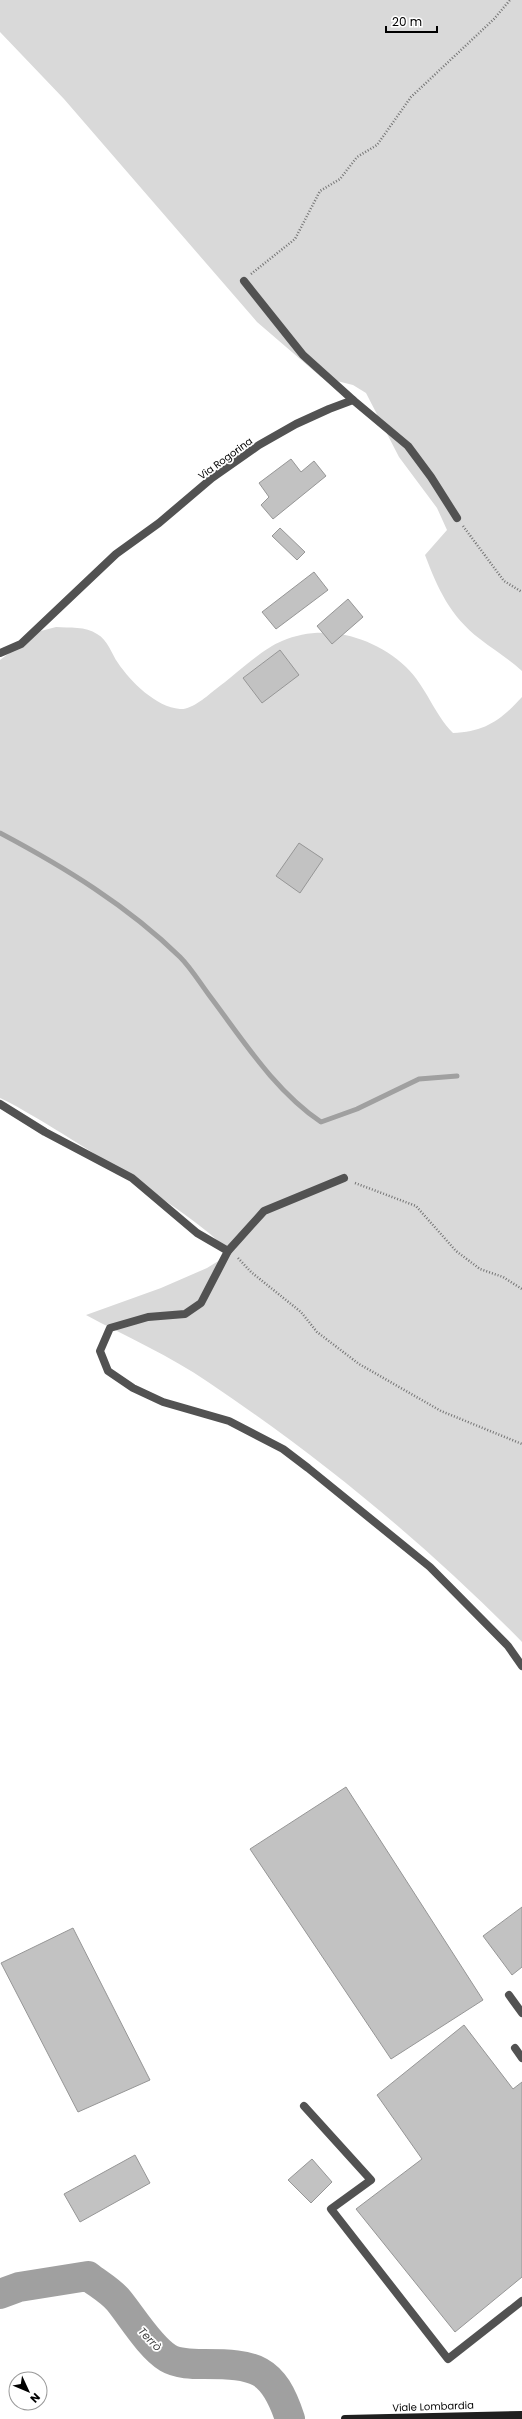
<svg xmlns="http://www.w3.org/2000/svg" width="522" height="2419" font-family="Poppins,sans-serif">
<rect width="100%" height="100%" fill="#fff"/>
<!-- green -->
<g fill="#d9d9d9">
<path d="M0 0H522V671C509 659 494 650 480 639 450 616 438 589 425 555L447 530 437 508 399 457 366 393 353 385 321 377 257 322 64 99 0 32Z"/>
<path d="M56 627C69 628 86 626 97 634 108 640 111 653 118 663 131 682 156 707 180 709 192 710 207 696 216 689 235 675 262 649 282 641 324 623 373 636 406 667 426 686 434 714 453 733 485 732 501 720 522 697V1642C426 1544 321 1458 208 1382 172 1357 125 1336 86 1315L161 1288 207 1268 220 1260 226 1250C217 1229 29 1110 0 1098V660L37 632Z"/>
</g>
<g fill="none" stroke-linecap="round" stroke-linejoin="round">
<!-- stream -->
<path stroke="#a0a0a0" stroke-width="5" d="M0 833C64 867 128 906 180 957 191 968 200 983 209 995 243 1040 274 1090 321 1122L357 1109 419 1079 457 1076"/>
<!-- river -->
<path stroke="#a0a0a0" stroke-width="30" d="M0 2294 19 2287 88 2276C98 2284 111 2291 119 2301 132 2317 150 2347 168 2358 178 2364 193 2364 204 2364 255 2364 273 2367 290 2419"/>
</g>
<!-- building -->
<g fill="#c2c2c2" stroke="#969696">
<path d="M291 459 301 472 314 461 326 476 273 519 261 505 269 497 259 483Z"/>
<path d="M280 528 305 552 297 560 272 536Z"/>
<path d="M314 572 328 590 276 629 262 612Z"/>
<path d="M348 599 363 617 332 644 317 626Z"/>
<path d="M280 650 299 675 262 703 243 678Z"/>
<path d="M299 843 323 859 300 893 276 876Z"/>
<path d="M346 1787 483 2000 391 2059 250 1849Z"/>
<path d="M522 1907V1967L512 1975 483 1936Z"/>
<path d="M73 1928 150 2080 78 2112 1 1963Z"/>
<path d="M464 2025 513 2089 522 2082V2277L455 2332 356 2209 422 2159 377 2095Z"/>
<path d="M135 2155 150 2183 80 2222 64 2194Z"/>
<path d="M312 2159 332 2182 311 2203 288 2180Z"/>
</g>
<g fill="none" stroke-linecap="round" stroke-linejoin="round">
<!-- path -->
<g stroke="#747474" stroke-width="2.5" stroke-dasharray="1 2" stroke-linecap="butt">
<path d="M251 274 295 239 320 191 340 179 357 157 377 145 411 97 494 19 510 0"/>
<path d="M463 526 504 581 522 592"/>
<path d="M355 1183 416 1206 456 1251 480 1269 503 1277 522 1289"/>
<path d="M238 1258 251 1272 301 1312 317 1332 359 1364 441 1411 522 1444"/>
</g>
<!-- service -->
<g stroke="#525252" stroke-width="8">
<path d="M0 653 21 644 116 554 159 523 212 478 259 445 296 424 329 409 353 400 408 446 431 477 457 518"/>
<path d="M0 1104 45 1132 132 1178 197 1233 228 1251"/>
<path d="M344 1178 264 1211 228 1251 201 1303 185 1314 148 1317 110 1328 100 1351 108 1371 133 1388 163 1402 229 1421 283 1449 308 1468 430 1567 508 1646 522 1666"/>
<path d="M515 2048 522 2058"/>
<path d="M304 2106 371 2180 331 2209 448 2359 522 2301"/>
</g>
<!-- minor -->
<g stroke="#525252" stroke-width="8">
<path d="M244 281 303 355 353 400"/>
<path d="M509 1995 522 2013"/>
</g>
<!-- secondary -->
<path stroke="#1f1f1f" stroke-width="8" d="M345 2419 522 2415"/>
</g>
<g text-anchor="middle" stroke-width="3.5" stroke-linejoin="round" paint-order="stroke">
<!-- street labels -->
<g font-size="10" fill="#000" stroke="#fff">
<text transform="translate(225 458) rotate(-36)" y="4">Via Rogorina</text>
<text transform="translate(433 2406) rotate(-2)" y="4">Viale Lombardia</text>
</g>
<!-- water labels -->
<g font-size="11" font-style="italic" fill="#414141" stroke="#fff">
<text transform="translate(150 2339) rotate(46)" y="4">Terrò</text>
</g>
</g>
<!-- north arrow -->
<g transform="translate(28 2391) rotate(134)"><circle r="19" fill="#ffffff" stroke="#999999"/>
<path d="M0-3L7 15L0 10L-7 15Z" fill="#000000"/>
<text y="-6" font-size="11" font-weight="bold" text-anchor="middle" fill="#000000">N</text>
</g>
<!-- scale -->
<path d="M386 26v6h51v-6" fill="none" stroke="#000000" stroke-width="2"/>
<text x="392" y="26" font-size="12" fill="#000000" stroke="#ffffff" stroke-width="3" paint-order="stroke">20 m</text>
</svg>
